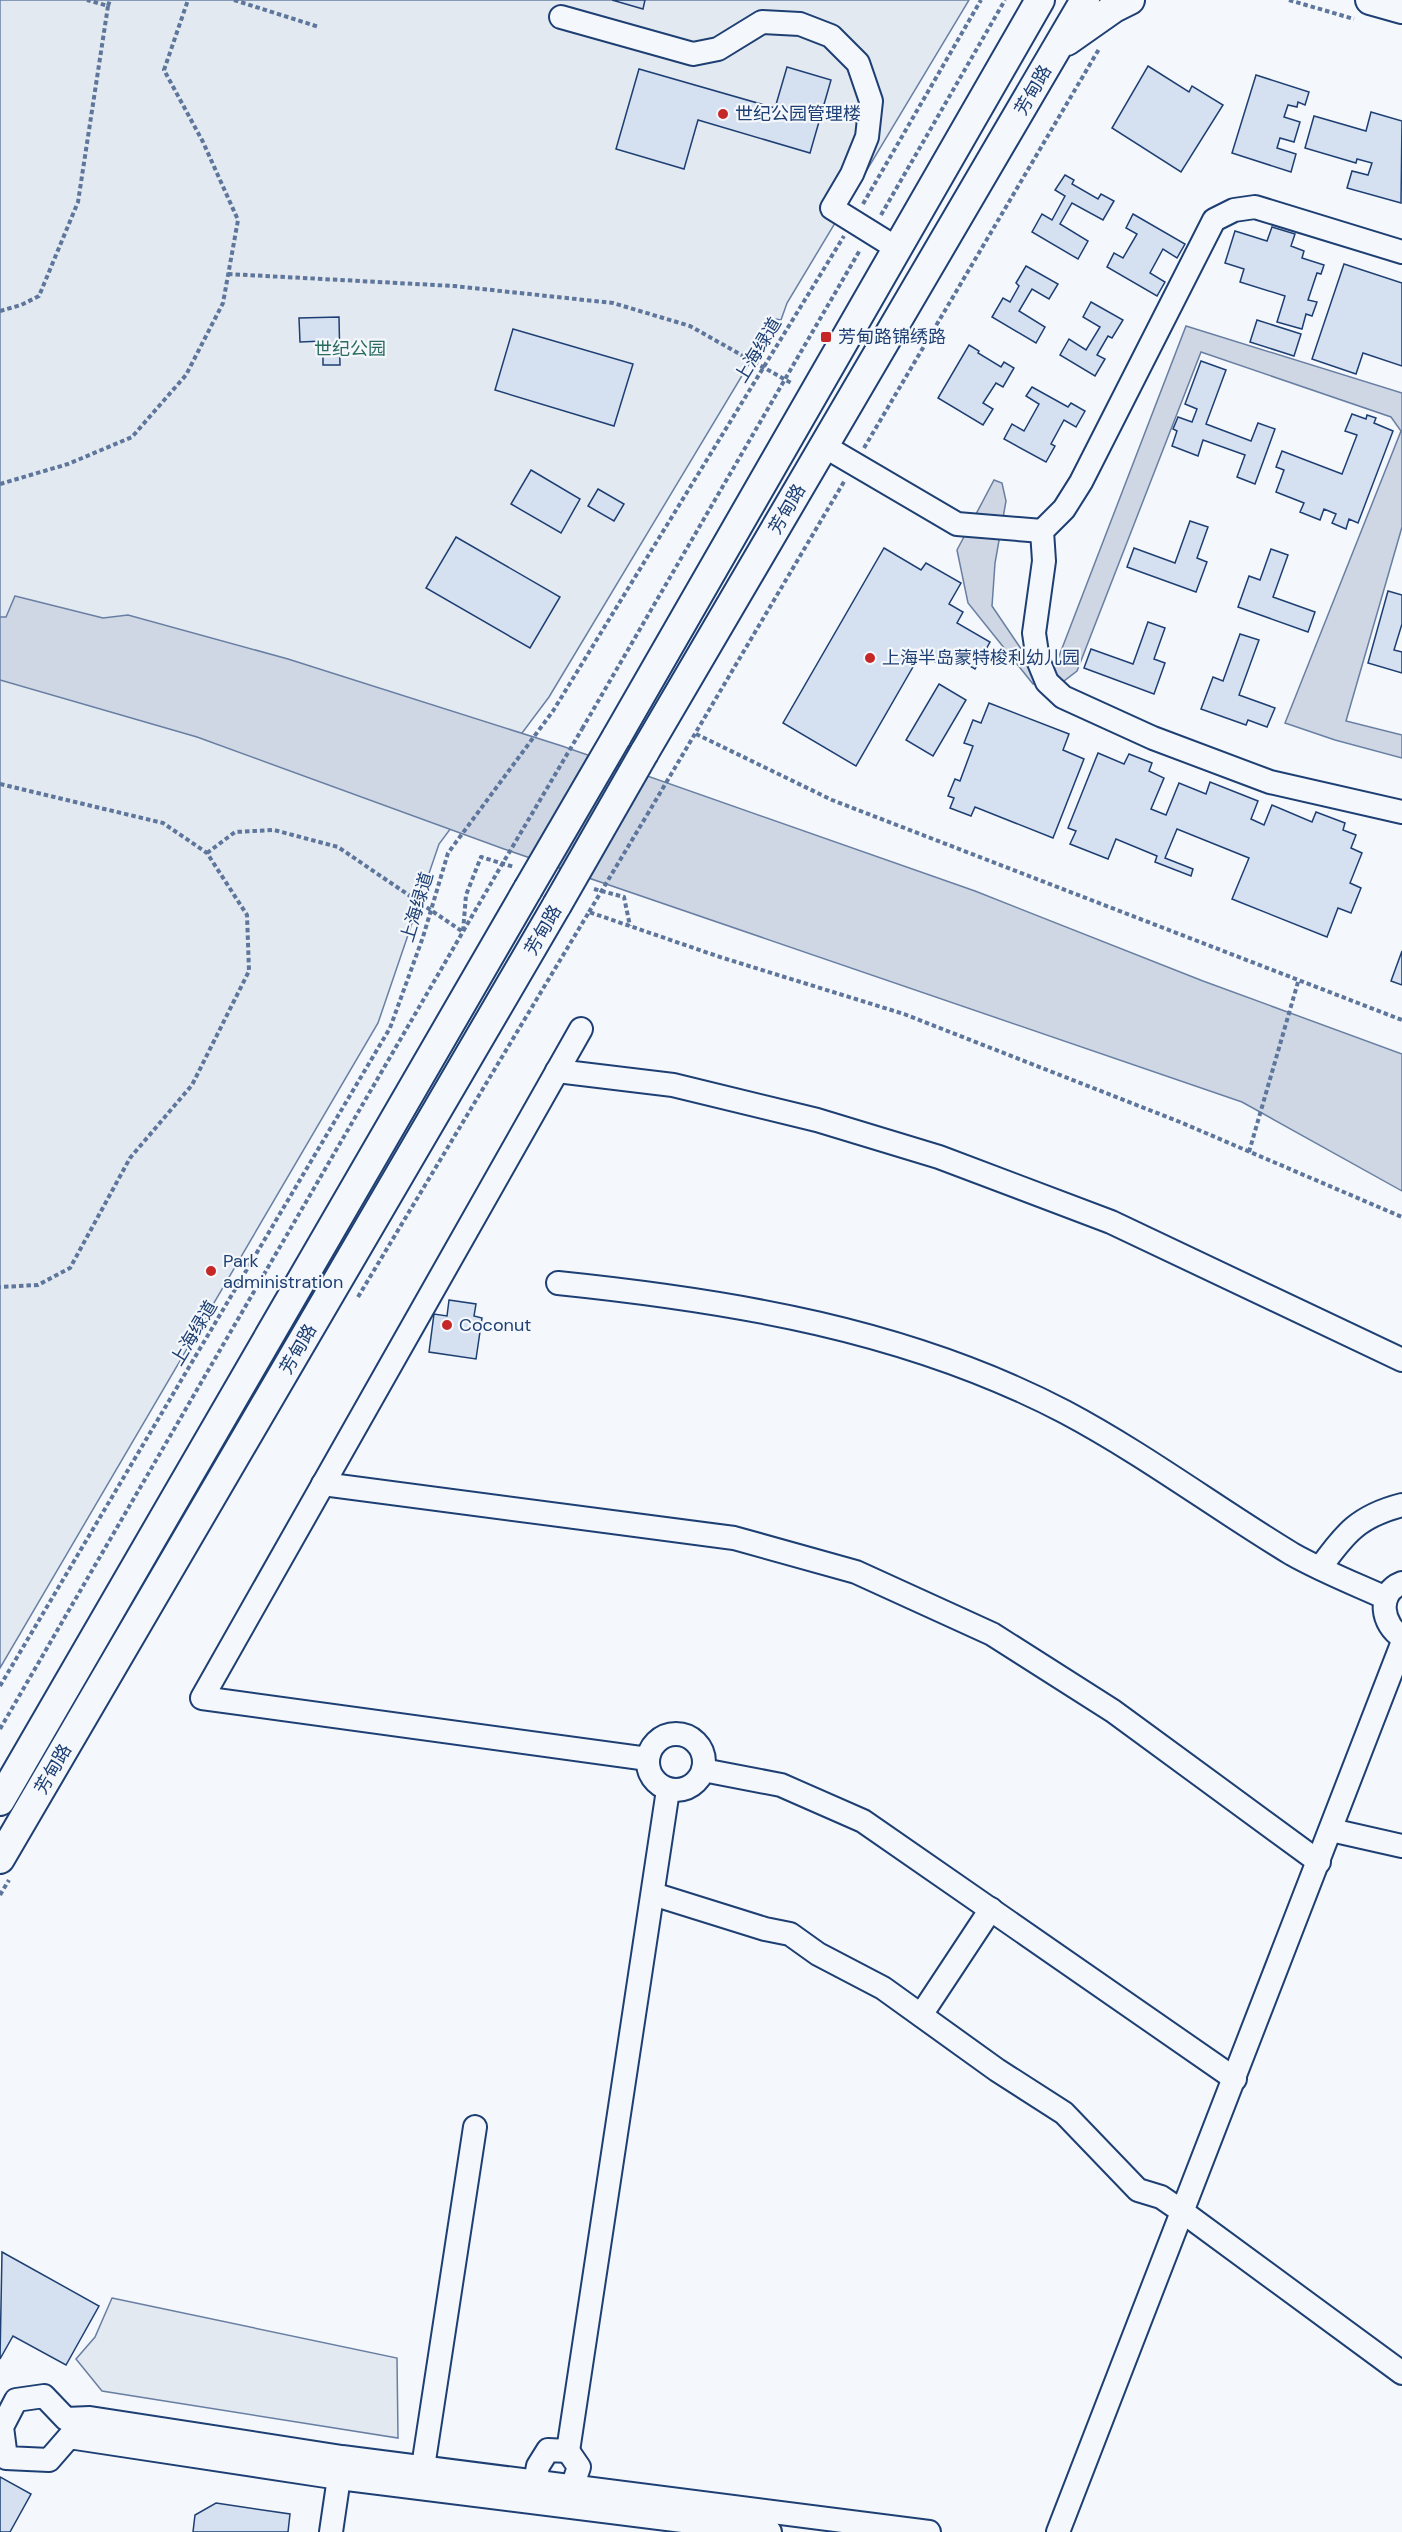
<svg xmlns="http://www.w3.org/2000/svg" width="1402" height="2532" font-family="'DM Sans','Noto Sans SC',sans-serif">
<rect width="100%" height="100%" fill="#f4f7fb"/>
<!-- green -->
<g fill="#e3e9f0" stroke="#687fa3" stroke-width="1.5">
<path d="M0 0H969L787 303 781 320 776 319 549 697 439 844 378 1023 0 1668Z"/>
<path d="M112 2298 397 2358 398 2438 102 2391 76 2359 95 2337Z"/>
</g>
<!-- water -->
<g fill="#cfd7e4" stroke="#687fa3" stroke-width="1.5">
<path d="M1186 326 1402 393V527L1346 721 1402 735V758L1335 740 1285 723 1401 431 1391 417 1201 352 1077 671 1060 684H1033L968 603 957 550 994 480 1002 483 1006 501 995 563 992 606 1032 665 1056 664Z"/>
<path d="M15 596 103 618 128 615 288 659 562 746 975 891 1203 981 1402 1054V1191L1242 1102 504 849 197 737 0 680V617H6Z"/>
</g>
<!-- building -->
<g fill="#d5e0f0" stroke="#1d3f73" stroke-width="1.5">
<path d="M612 0H645L643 9Z"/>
<path d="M1148 66 1189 92 1192 86 1223 105 1181 172 1112 128Z"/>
<path d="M787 67 831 80 810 153 698 120 684 169 616 149 639 69 775 108Z"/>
<path d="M1256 75 1309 92 1305 105 1298 102 1297 107 1288 105 1284 117 1300 122 1294 142 1280 138 1277 148 1296 154 1291 172 1232 153Z"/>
<path d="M1371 112 1402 121 1401 203 1347 188 1352 171 1368 175 1372 163 1357 159 1356 163 1305 148 1314 116 1366 131Z"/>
<path d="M1065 175 1074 180 1072 184 1098 199 1101 194 1114 201 1103 220 1072 203 1060 224 1088 241 1078 259 1032 232 1042 214 1052 220 1065 196 1055 190Z"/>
<path d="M1133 214 1185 244 1177 258 1163 249 1150 273 1165 282 1157 296 1107 267 1114 253 1123 258 1137 234 1126 228Z"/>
<path d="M1272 227 1295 234 1291 246 1304 251 1302 258 1324 265 1321 274 1317 273 1308 300 1317 302 1312 316 1306 314 1302 329 1277 322 1285 296 1240 282 1244 269 1225 263 1235 231 1267 241Z"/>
<path d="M1344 264 1402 283V366L1363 353 1356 374 1312 359Z"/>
<path d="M1026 266 1058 284 1049 299 1032 289 1019 311 1045 327 1036 343 992 317 1003 298 1010 302 1019 286 1016 283Z"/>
<path d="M1091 302 1123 320 1112 338 1108 336 1097 355 1105 359 1095 376 1060 355 1069 339 1086 350 1100 327 1083 317Z"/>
<path d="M339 317 340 365H323V341L300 342 299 318Z"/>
<path d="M1257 320 1301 334 1294 356 1250 342Z"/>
<path d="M513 329 633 364 614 426 495 390Z"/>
<path d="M969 345 979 351 978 353 1001 367 1004 362 1014 368 1003 387 996 383 983 403 993 409 983 425 938 398Z"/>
<path d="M1201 361 1226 370 1206 424 1251 441 1258 423 1275 429 1255 484 1237 477 1245 455 1203 440 1198 456 1172 446 1177 431 1173 429 1178 417 1192 422 1197 409 1185 404Z"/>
<path d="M1032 387 1068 407 1071 403 1085 411 1076 427 1064 420 1051 444 1055 446 1046 462 1004 439 1012 424 1024 431 1039 404 1026 396Z"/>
<path d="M1352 414 1366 419 1367 415 1376 418 1374 423 1393 431 1358 523 1349 519 1346 529 1332 523 1336 514 1324 509 1320 520 1300 512 1304 503 1276 492 1284 470 1276 467 1282 451 1342 474 1357 435 1345 431Z"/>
<path d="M531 470 580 499 561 533 511 504Z"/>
<path d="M598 489 624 504 614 521 588 506Z"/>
<path d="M1190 521 1208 527 1197 558 1207 562 1196 592 1127 567 1134 548 1175 563Z"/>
<path d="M456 537 560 597 530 648 426 588Z"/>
<path d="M884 548 921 570 926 563 961 583 949 604 963 612 957 623 990 642 975 669 942 650 935 662 921 653 856 766 783 723Z"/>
<path d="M1271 549 1288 555 1273 597 1315 612 1308 632 1238 607 1249 576 1260 580Z"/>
<path d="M1388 591 1402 595V624L1394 650 1402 652V673L1368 663Z"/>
<path d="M1148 622 1165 628 1154 659 1165 663 1154 694 1084 668 1091 649 1133 664Z"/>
<path d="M1240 634 1259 640 1239 695 1275 708 1267 727 1248 720 1246 725 1201 709 1213 677 1223 681Z"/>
<path d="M939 684 966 700 933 756 906 740Z"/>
<path d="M989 703 1069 734 1063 750 1084 759 1053 838 975 807 971 816 950 808 954 798 948 796 955 779 960 781 973 746 964 743 973 720 981 723Z"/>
<path d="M1098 753 1124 764 1129 754 1152 763 1149 771 1164 778 1151 809 1166 815 1179 783 1206 794 1210 782 1258 801 1251 819 1264 825 1272 805 1312 822 1316 812 1345 823 1343 830 1356 835 1351 848 1362 853 1350 883 1361 888 1351 913 1338 908 1327 937 1232 899 1249 858 1177 829 1165 858 1193 869 1191 876 1155 862 1157 856 1116 839 1108 859 1070 844 1076 831 1068 828Z"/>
<path d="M1402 951V985L1391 981Z"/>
<path d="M449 1300 476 1304 474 1316 482 1318 476 1359 429 1352 434 1314 447 1316Z"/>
<path d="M2 2252 99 2306 66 2365 13 2336 0 2359Z"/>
<path d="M0 2477 31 2494 10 2532H0Z"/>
<path d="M216 2503 290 2514 288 2532H193L195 2515Z"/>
</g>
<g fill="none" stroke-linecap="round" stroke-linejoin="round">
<defs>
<g id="minor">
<path d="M561 17 693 54 718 49 762 22 800 24 831 36 858 63 871 101 867 137 852 174 832 208 898 249"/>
<path d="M1402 252 1255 207 1234 210 1214 220 1081 482 1064 509 1042 531 1044 561 1034 633 1038 660 1047 682 1063 697 1153 738 1270 782 1402 812"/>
<path d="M824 446 957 524 1042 531"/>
<path d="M581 1029 202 1698 648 1759"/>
<path d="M557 1071 673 1085 817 1120 939 1157 1111 1222 1402 1360"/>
<path d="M558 1283C733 1301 908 1330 1065 1412 1144 1454 1216 1508 1292 1554 1322 1571 1355 1584 1386 1598"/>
<path d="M323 1484 734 1538 856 1572 992 1634 1113 1711 1319 1862"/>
<path d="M1320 1568C1345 1533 1359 1516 1402 1505"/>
<path d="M1402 1583C1376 1593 1382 1625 1402 1637"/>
<circle cx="676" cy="1762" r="28"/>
<path d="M703 1770 781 1785 863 1821 1235 2079"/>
<path d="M1331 1830 1402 1846"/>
<path d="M653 1894 765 1929 790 1934 818 1954 883 1988 997 2070 1064 2113 1138 2190 1161 2197 1183 2212 1402 2373"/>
<path d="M921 2015 991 1909"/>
<path d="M568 2451 579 2467 572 2487"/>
<path d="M423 2467 475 2127"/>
<path d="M535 2482 538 2466 548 2450 568 2451 668 1790"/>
<path d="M331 2532 341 2464"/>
<path d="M770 2532 339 2478 69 2437 49 2460 6 2458 2 2427 16 2400 44 2396 66 2419 90 2418 342 2457 929 2532"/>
<path d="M1058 2532 1402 1644"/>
</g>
<g id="major">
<path d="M1370 0 1402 9"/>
<path d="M1067 41 1114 8 1130 0"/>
<path d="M616 738 1040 0"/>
<path d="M644 753 1085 0"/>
<path d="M0 1801 528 889"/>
<path d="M0 1859 557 905"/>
</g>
</defs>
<!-- minor casing -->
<use href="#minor" stroke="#1d3f73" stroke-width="26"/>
<!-- major casing -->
<use href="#major" stroke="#1d3f73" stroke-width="32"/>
<!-- path -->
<g stroke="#5e769c" stroke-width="4" stroke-dasharray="4.5 3" stroke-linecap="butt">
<path d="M234 0 319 27"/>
<path d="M1289 0 1354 19"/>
<path d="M108 6 110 0"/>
<path d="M863 204 981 0"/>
<path d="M881 215 1005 0"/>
<path d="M228 274 454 286 613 303 690 326 793 384"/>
<path d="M0 311 21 305 39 296 78 202 108 6 87 0"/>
<path d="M864 448 1099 49"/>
<path d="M0 484 68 464 132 437 186 375 223 303 238 220 203 142 164 70 188 0"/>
<path d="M582 729 860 250"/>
<path d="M696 734 832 800 1402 1020"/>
<path d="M0 784 163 823 207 853 247 915 249 971 192 1085 130 1158 70 1268 38 1285 0 1287"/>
<path d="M647 815 845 480"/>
<path d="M207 853 235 832 274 830 338 847 463 932 466 895 481 857 514 867"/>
<path d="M594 889 624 897 630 926"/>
<path d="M1249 1152 1298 982"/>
<path d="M358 1297 589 912 720 957 904 1014 1180 1122 1402 1217"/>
<path d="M0 1686 390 1028 423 937 448 853 553 711 844 236"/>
<path d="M0 1729 497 873"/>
<path d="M0 1895 9 1880"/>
</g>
<!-- minor -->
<use href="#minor" stroke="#f4f7fb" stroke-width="22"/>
<!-- major -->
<use href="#major" stroke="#f4f7fb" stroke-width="28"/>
<defs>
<g id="major-bridge">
<path d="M528 889 616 738"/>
<path d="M557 905 644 753"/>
</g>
</defs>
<!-- major-bridge casing -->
<use href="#major-bridge" stroke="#1d3f73" stroke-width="32" stroke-linecap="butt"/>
<!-- path-bridge -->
<g stroke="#5e769c" stroke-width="4" stroke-dasharray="4.5 3" stroke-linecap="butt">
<path d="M497 873 582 729"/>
<path d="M589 912 647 815"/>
</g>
<!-- major-bridge -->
<use href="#major-bridge" stroke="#f4f7fb" stroke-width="28"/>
</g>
<!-- markers -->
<g fill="#c62828" stroke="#f4f7fb" stroke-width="2">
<circle cx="723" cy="114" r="6"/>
<rect x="820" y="331" width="12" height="12" rx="3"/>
<circle cx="870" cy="658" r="6"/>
<circle cx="211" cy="1271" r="6"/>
<circle cx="447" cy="1325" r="6"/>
</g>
<g text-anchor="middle" stroke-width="4.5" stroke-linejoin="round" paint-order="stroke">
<!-- street labels -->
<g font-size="18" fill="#1d3f73" stroke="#f4f7fb">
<text transform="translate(1033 90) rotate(-60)" y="6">芳甸路</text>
<text transform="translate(758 350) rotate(-59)" y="6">上海绿道</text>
<text transform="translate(787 509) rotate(-60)" y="6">芳甸路</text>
<text transform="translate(417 907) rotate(-73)" y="6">上海绿道</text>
<text transform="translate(543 930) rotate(-60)" y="6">芳甸路</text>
<text transform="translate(194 1333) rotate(-59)" y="6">上海绿道</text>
<text transform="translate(298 1349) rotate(-60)" y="6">芳甸路</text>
<text transform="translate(53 1769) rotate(-60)" y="6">芳甸路</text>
</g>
<!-- poi labels -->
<g font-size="18" fill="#1d3f73" stroke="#f4f7fb" text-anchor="start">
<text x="735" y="120">世纪公园管理楼</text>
<text x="838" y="343">芳甸路锦绣路</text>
<text x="882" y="664">上海半岛蒙特梭利幼儿园</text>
<text x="223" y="1267">Park<tspan x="223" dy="21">administration</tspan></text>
<text x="459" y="1331">Coconut</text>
</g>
<!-- park labels -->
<g font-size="18" fill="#2c6c60" stroke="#f4f7fb">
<text x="350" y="355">世纪公园</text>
</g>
</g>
</svg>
